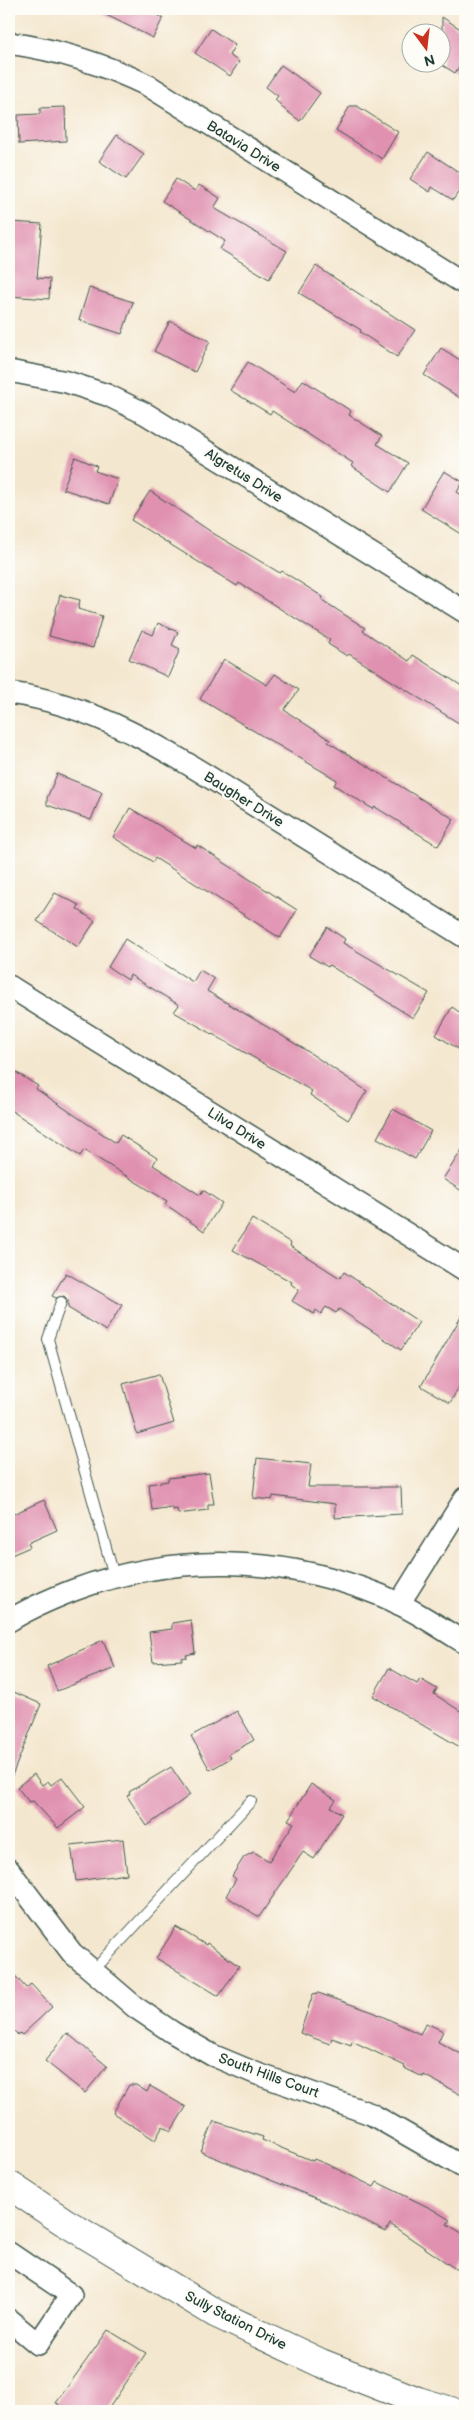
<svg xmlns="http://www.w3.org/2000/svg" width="474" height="2420" font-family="'Balsamiq Sans',sans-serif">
<rect width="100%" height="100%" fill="#fdfcf7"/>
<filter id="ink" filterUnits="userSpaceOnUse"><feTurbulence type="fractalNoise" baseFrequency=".02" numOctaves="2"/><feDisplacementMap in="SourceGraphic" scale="10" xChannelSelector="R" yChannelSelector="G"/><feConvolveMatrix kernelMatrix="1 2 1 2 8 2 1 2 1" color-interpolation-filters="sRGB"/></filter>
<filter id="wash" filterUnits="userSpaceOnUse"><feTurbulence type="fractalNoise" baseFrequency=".0096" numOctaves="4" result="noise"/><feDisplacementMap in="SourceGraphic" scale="20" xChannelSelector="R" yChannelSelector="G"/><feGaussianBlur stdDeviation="1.12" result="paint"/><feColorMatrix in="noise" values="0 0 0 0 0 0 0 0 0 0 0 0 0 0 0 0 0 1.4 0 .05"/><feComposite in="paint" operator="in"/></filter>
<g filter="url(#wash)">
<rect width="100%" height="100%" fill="#f4e7cf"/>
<g id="blocks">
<!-- building -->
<g fill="#e091b0">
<path d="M94 9H146L163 18 153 38Z"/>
<path d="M442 17 465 32V69L460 65 455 73 442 65Z"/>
<path d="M211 29 235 45 229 55 239 62 230 76 195 53Z"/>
<path d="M281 65 320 93 300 121 280 106 281 105 275 100 278 96 266 87Z"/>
<path d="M350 106H357L398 132 382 159 336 130Z"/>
<path d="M65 107 66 141 19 144 18 115 40 114V108Z"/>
<path d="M117 135 144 154 126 179 99 161Z"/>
<path d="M428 152 465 176V182L453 200 432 187 430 192 410 179Z"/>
<path d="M176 179 195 191 199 185 220 198 214 208 287 251 269 279 220 249 225 241 162 201Z"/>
<path d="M10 222 42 224 37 278 50 279 49 299 9 296Z"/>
<path d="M316 266 415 330 397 357 360 332 361 330 299 293Z"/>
<path d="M89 288 133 302 122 334 79 320Z"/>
<path d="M170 321 210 341 195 372 154 351Z"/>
<path d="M441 348 465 363V401L424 375Z"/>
<path d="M248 362 295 392 303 380 351 411 349 415 382 436 377 444 408 463 390 492 351 466 353 463 272 411 270 414 230 390Z"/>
<path d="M75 457 97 466 95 471 118 479 109 504 63 489Z"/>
<path d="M444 471 463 482 457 492 465 497V536L421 509Z"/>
<path d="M150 491 216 535 280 573 282 571 323 597 322 600 365 628 363 631 409 661 413 655 465 688V727L349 654 347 656 328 644 330 640 239 583 237 586 131 520Z"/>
<path d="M60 595 80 600 78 609 102 616 93 648 49 636Z"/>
<path d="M158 623 178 632 172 645 180 649 168 677 129 659 142 630 153 635Z"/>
<path d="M224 659 267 685 275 674 299 690 284 710 330 740 328 742 454 819 438 846 375 807 373 809 334 785 337 780 200 699Z"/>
<path d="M57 774 102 792 91 820 47 805V798Z"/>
<path d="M130 808 196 848 197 845 297 910 280 938 155 858 153 862 113 837Z"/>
<path d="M55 893 79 905 77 909 95 921 78 947 37 921Z"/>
<path d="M327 927 345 939 343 943 429 993 413 1018 329 965 328 967 309 956Z"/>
<path d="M125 939 193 982 200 970 214 979 207 991 304 1049 367 1091 348 1120 310 1095 312 1091 174 1012 179 1005 130 975 128 980 108 967Z"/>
<path d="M452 1007 465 1016V1053L436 1035Z"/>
<path d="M9 1068 38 1086 36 1089 116 1143 121 1135 157 1158 153 1165 200 1195 203 1190 222 1203 204 1231 165 1204 167 1201 84 1150 80 1156 9 1109Z"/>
<path d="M393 1109 431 1131 415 1159 377 1138Z"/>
<path d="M465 1145V1193L443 1179Z"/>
<path d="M252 1219 291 1243 290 1246 340 1278 344 1272 419 1322 401 1350 339 1309 336 1313 326 1307 321 1314 316 1310 314 1314 292 1301 299 1290 291 1284 292 1282 233 1250Z"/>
<path d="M66 1273 122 1305 106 1331 68 1308V1300L64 1296 56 1298 52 1296Z"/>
<path d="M465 1310V1376L450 1403 421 1386Z"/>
<path d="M159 1374 174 1423 137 1434 123 1384Z"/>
<path d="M257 1458 311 1464 308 1487H401L402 1514 335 1518V1504L273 1496 272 1500 253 1498Z"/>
<path d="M209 1473 214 1504H208V1510L178 1514 177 1509 172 1510V1507L152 1510 149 1484 168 1481V1478Z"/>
<path d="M44 1500 57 1530 28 1543 30 1547 9 1556V1516Z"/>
<path d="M191 1620 195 1653 186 1655 187 1657 181 1658 182 1660 153 1662 149 1632 172 1629V1623Z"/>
<path d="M103 1640 115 1668 57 1691 47 1666Z"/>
<path d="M389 1668 417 1684 420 1679 437 1689 434 1694 465 1714V1750L373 1696Z"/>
<path d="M9 1690 41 1704 9 1783Z"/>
<path d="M237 1711 254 1740 229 1754 231 1758 210 1770 191 1736Z"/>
<path d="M171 1767 190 1795 147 1826 127 1796 130 1794 129 1792Z"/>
<path d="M34 1774 42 1785 48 1781 51 1785 62 1777 85 1807 58 1828 33 1801 29 1802 17 1787Z"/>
<path d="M311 1784 336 1800 331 1807 342 1814 314 1859 303 1852 259 1917 226 1896 236 1879 232 1876 244 1857 254 1852 269 1861 294 1823 288 1820Z"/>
<path d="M123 1839 127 1874 76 1881 71 1845Z"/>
<path d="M176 1927 206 1945 207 1943 239 1966 219 1996 156 1958Z"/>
<path d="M9 1969 26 1988 31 1984 52 2007 22 2035 20 2033 18 2035 9 2025Z"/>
<path d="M318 1993 373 2012 420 2034 426 2023 443 2031 438 2042 465 2056V2097L424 2075 423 2077 404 2068 405 2066 352 2041 351 2045 332 2038 330 2044 300 2033 313 1994Z"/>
<path d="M67 2033 107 2066 85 2093 45 2061Z"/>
<path d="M129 2085H136L147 2092 150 2086 186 2107 171 2131 163 2126 155 2140 113 2113Z"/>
<path d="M214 2121 263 2137 262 2140 313 2161 314 2159 331 2166 374 2187 377 2182 432 2209 450 2220 447 2224 465 2235V2257L457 2270 390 2224 386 2232 330 2204 201 2152Z"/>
<path d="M108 2330 146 2353 107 2411H54L59 2404 56 2403Z"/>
</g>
</g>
</g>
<g filter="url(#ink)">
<use href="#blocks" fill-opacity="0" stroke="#3f564b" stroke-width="1"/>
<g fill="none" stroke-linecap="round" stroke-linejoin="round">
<defs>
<g id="lane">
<path d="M61 1302 48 1339 114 1576"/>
<path d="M93 1971 251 1801"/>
</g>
<g id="street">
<path d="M9 43C59 50 104 64 149 86L465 284"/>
<path d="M9 371 67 382 107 395 146 414 465 612"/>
<path d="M9 693C104 705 186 763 265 812 332 854 399 896 465 937"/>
<path d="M9 986 465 1270"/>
<path d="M399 1604 465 1498"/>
<path d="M9 1621C29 1608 51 1599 74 1590 174 1553 281 1555 380 1595 409 1607 438 1626 465 1643"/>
<path d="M9 1870 72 1953 135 2007 172 2032 212 2055 255 2073 371 2114 465 2168"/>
<path d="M9 2253 71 2295 38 2344 9 2320"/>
</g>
<path id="secondary" d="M9 2185 63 2221 215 2313 321 2363 418 2401 451 2411"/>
</defs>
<!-- lane casing -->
<use href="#lane" stroke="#3f564b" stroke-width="12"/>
<!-- street casing -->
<use href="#street" stroke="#3f564b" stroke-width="24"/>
<!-- secondary casing -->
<use href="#secondary" stroke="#3f564b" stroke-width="30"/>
<!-- lane -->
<use href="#lane" stroke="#fff" stroke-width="10"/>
<!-- street -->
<use href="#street" stroke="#fff" stroke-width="21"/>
<!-- secondary -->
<use href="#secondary" stroke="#fff" stroke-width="28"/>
</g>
</g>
<g text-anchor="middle" stroke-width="5" stroke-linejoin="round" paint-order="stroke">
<!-- street labels -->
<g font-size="14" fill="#1f3d34" stroke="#fdfcf7">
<text transform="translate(244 146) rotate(32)" y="5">Batavia Drive</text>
<text transform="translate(244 475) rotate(32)" y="5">Algretus Drive</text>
<text transform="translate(244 799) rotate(32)" y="5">Baugher Drive</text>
<text transform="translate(237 1128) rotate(32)" y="5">Lilva Drive</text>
<text transform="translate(269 2075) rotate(20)" y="5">South Hills Court</text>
<text transform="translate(236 2320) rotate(27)" y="5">Sully Station Drive</text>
</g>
</g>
<!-- margin -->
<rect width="474" height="2420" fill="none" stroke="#fdfcf7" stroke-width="30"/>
<!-- north arrow -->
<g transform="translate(426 48) rotate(165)"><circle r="24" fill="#fdfcf7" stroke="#a4b0a9"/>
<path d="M0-4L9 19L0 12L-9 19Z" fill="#c8321e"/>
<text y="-8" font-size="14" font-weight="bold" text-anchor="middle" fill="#1f3d34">N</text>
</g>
</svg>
